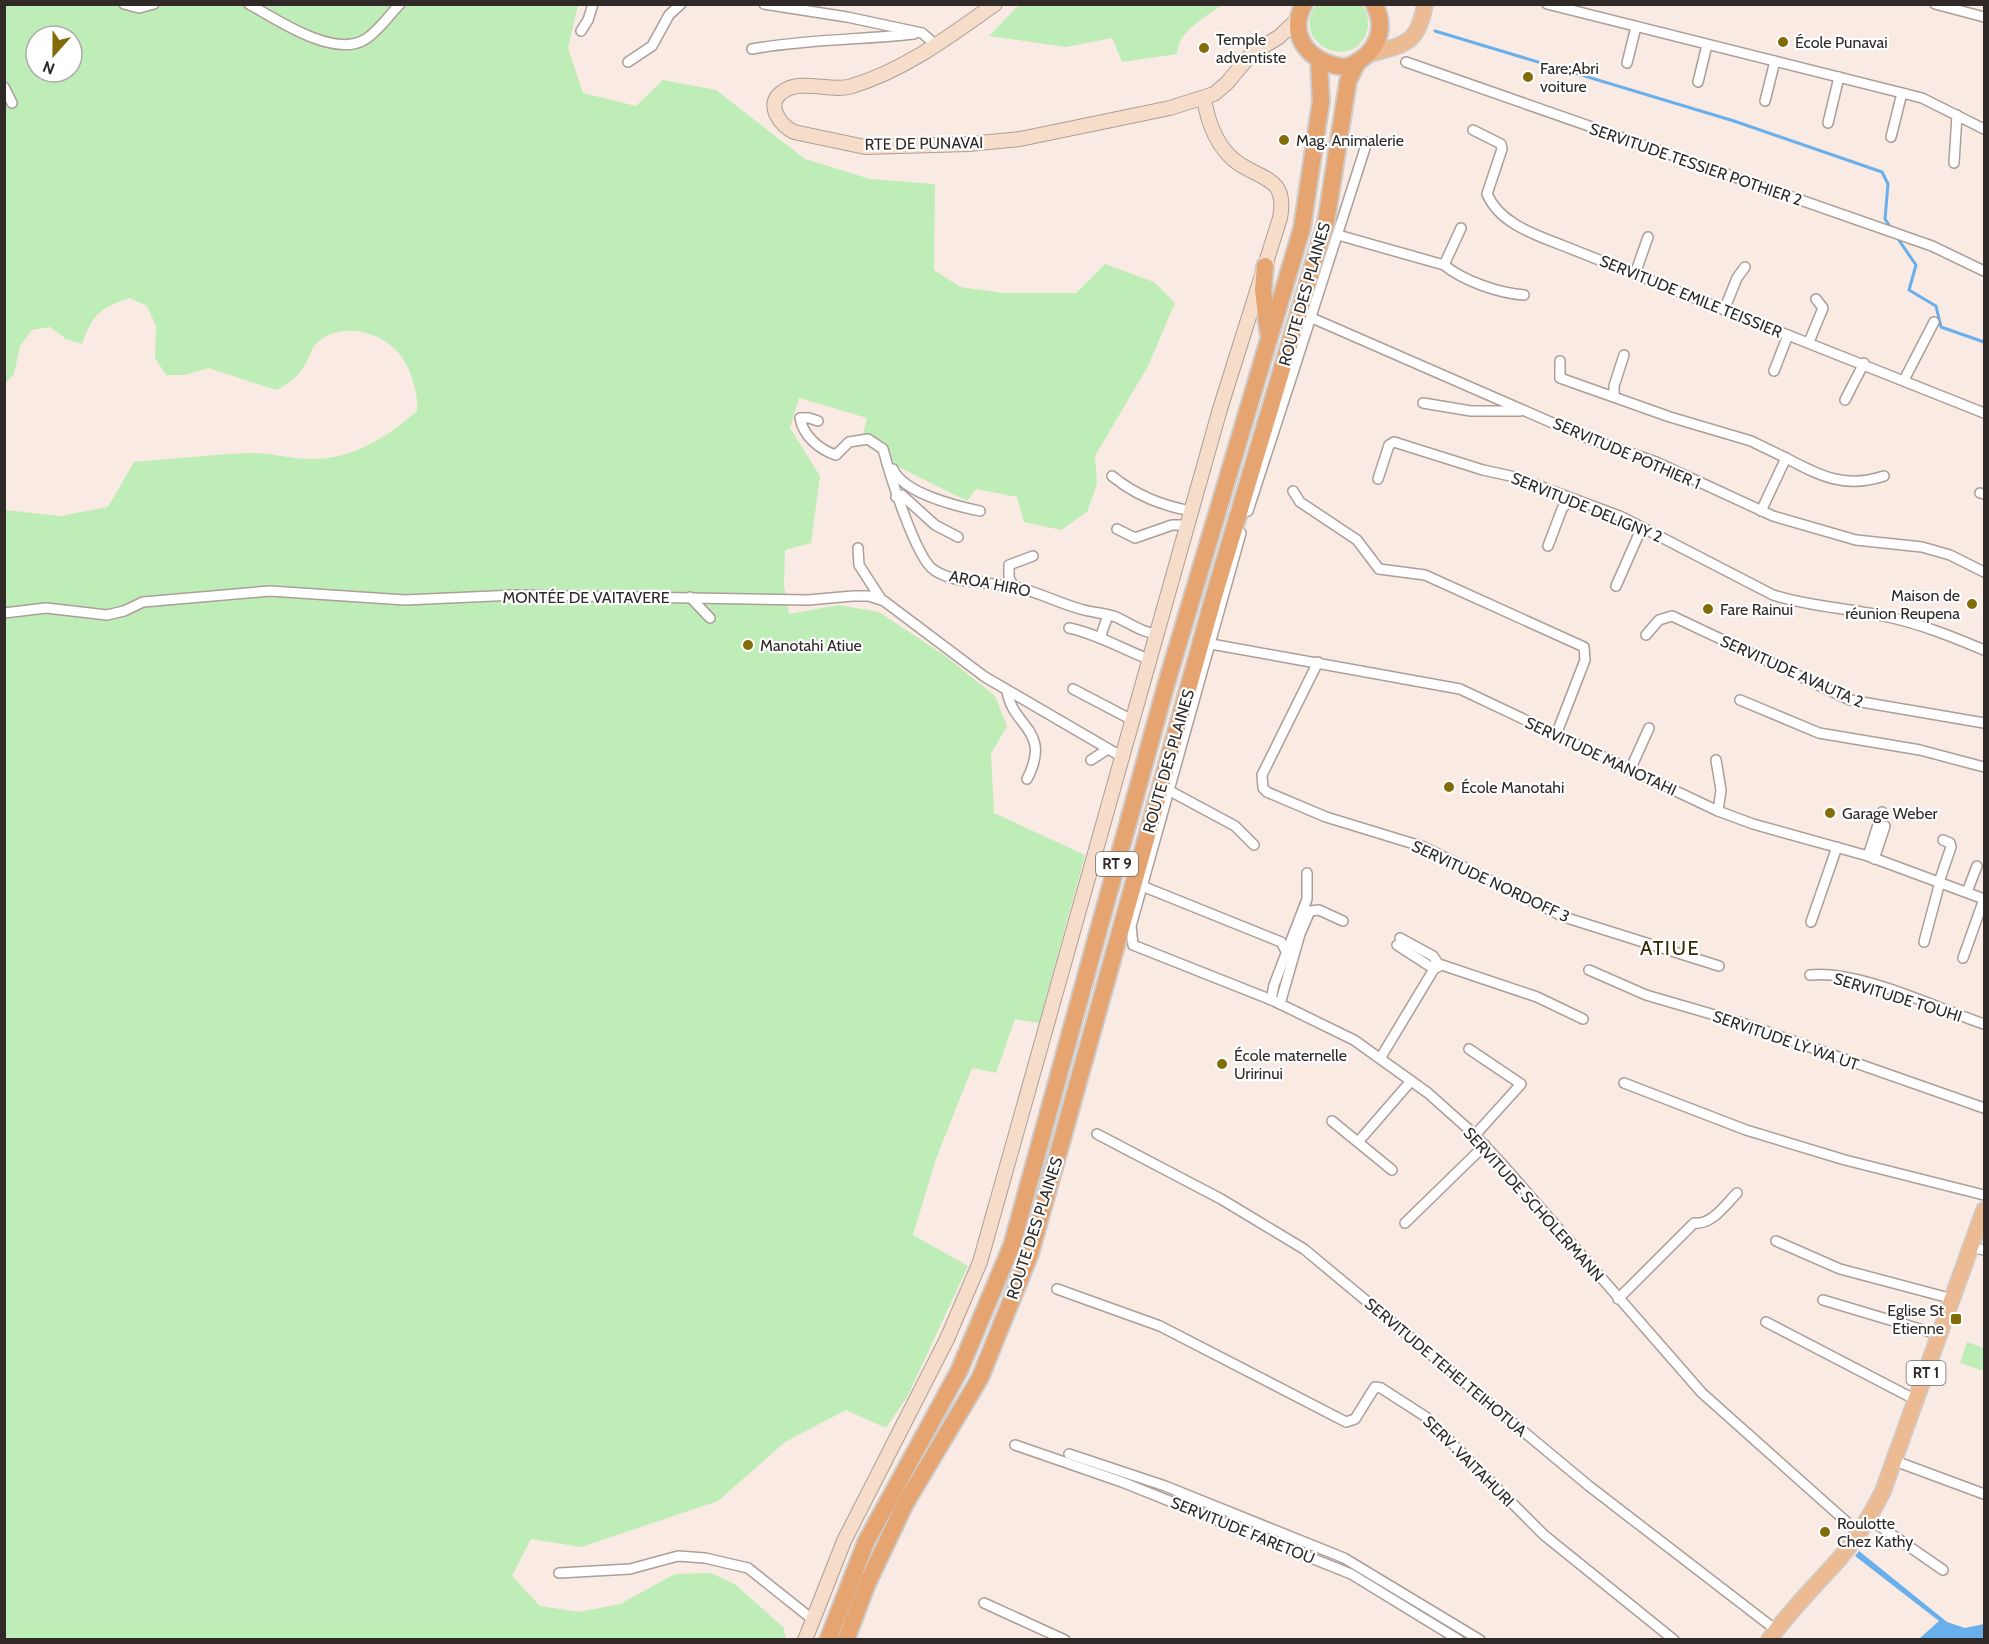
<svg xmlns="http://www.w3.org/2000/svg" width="1989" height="1644" font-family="Cabin,sans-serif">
<rect width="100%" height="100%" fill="#f9eae3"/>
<!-- green -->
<g fill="#bfedb8" fill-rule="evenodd">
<path d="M1020 4H1222V5C1204 18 1179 30 1177 54L1122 62 1112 38 1066 47 989 36Z"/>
<path d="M5 5H578L568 48 583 93 636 106 663 80 716 90 805 159 870 179 935 184 934 270 960 287 1005 293H1076L1105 264 1154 282 1175 303 1148 366 1095 456 1097 484 1087 512 1061 530 1024 522 1017 497 976 489 967 501 895 465 861 442 867 418 799 398 790 428 820 476 811 543 785 550 784 586 789 614 839 605 879 612 944 655 995 696 1007 726 991 754 994 813 1085 855 1039 1023 1015 1019 996 1073 972 1068 936 1159 913 1235 968 1266 907 1397 886 1428 846 1410 785 1442 718 1501 581 1547 531 1539 512 1576 540 1606 579 1612 620 1604 675 1574 711 1573 736 1585 784 1628 786 1639H5V510L60 516 108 507 134 462C171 459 209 455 247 453 269 452 290 459 311 459 352 460 387 437 417 411 419 393 410 365 397 351 377 330 336 321 314 346 311 351 309 358 306 363 298 377 290 383 276 390L209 368 184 375H166L155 358 156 326 147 306 130 298C101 307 92 315 82 344L66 339 50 327 32 330 20 346 14 374 5 384ZM36 36H72V72H36Z"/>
<path d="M1316 5H1362C1367 12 1370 22 1367 31 1354 74 1289 43 1316 5Z"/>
<path d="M1967 1342 1984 1348V1371L1960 1363Z"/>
</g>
<!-- water -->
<path fill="#69afec" d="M1859 1551 1947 1622 1965 1628 1984 1624V1639H1919L1939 1621 1855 1556Z"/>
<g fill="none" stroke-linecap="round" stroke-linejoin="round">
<!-- stream -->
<g stroke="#69afec" stroke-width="3">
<path d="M1435 31 1734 121 1882 172 1888 184 1885 219 1891 228"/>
<path d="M1896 236 1916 265 1909 290 1936 306 1941 327 1984 342"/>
</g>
<defs>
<g id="minor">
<path d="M124 4 139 8 154 4"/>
<path d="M249 4C276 19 333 58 364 40 378 32 389 15 400 4"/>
<path d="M764 4 847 17 922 33 936 45"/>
<path d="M1547 4 1922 98 1984 129"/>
<path d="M1935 4 1984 17"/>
<path d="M581 31 588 20 593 4"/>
<path d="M752 49C808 39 859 40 914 34"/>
<path d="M628 62 652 46 669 15 681 4"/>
<path d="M1406 62 1932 246 1984 271"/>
<path d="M1627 63 1636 27"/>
<path d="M1698 82 1707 45"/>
<path d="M4 87 12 103"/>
<path d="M1765 101 1775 61"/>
<path d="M1828 123 1839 77"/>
<path d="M1473 130 1501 144 1502 149 1487 194C1500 224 1536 235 1564 246L1984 413"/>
<path d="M1891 137 1902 93"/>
<path d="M1954 163 1957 115"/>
<path d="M1338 235 1444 265C1464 281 1498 293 1524 295"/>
<path d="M1444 265 1461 228"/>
<path d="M1635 274 1648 237"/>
<path d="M1724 310 1737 278 1745 267"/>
<path d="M1312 318 1587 438 1656 462 1773 516 1856 540 1922 547 1950 555 1984 572"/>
<path d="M1809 342 1823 308 1816 299"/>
<path d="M1560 361V378L1670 417 1751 441 1786 458 1761 511"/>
<path d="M1774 371 1788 335"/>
<path d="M1904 380 1934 322"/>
<path d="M1614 396V386L1624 355"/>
<path d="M1845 400 1864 363"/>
<path d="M1423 403 1471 411H1520"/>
<path d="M818 421 809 418H800C803 436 820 450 836 455L849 442 868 439 883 449C889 472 916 559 934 570 956 585 989 581 1015 587 1039 592 1060 604 1084 610 1095 613 1105 613 1116 617 1130 623 1142 633 1158 634"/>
<path d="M1786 458C1820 476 1845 489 1884 476"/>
<path d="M893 469C903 493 956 506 980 511"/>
<path d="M1112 476C1134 494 1163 506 1191 511"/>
<path d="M1378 479 1389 445 1394 442 1483 470 1515 477 1622 517 1773 595C1811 607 1849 608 1888 617 1921 624 1953 637 1984 650"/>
<path d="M1293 491 1300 502 1357 540 1379 569 1425 575 1584 647 1585 660 1556 735"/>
<path d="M1980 493 1984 494"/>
<path d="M896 497 902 495 935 525 958 537"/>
<path d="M1248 511C1288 388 1328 266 1367 142"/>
<path d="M1117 529 1135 538 1172 525H1188"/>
<path d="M1241 533 1131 926 1133 945 1274 1001 1354 1040 1428 1093 1475 1135 1502 1164 1702 1393 1859 1533"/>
<path d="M1548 546 1562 509 1570 499"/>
<path d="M858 548 859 565 881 599"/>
<path d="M1616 586 1642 527"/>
<path d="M1014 587 1009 578V565L1033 556"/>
<path d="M690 597 710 618"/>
<path d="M4 613 46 608 107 615 124 611 143 602 270 591 405 600 516 595 808 600 853 596H869L884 601 985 677 1124 758"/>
<path d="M1069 628C1098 634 1124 650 1151 660"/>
<path d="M1646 635 1659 620 1672 616 1850 700 1984 723"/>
<path d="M1100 638 1108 615"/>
<path d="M1211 644 1460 689 1718 811 1753 824 1868 856 1984 899"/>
<path d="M1318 662 1262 775 1263 788 1267 792 1326 817 1424 847 1564 917 1719 966"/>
<path d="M1073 689 1134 721"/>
<path d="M1007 690C1011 727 1053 729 1027 779"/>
<path d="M1740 700 1819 733 1920 750 1984 767"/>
<path d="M1091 760 1108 749"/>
<path d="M1716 760 1721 790 1718 811"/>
<path d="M1630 770 1649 728"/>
<path d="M1170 791 1235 826 1254 845"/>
<path d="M1868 856 1882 812"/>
<path d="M1874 859 1885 826"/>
<path d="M1939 882 1951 847 1950 843 1943 840"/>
<path d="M1142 886 1281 942 1286 951"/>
<path d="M1967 892 1977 866"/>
<path d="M1811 922 1837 847"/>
<path d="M1400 938 1433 956 1439 965"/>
<path d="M1924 942 1940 882"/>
<path d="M1397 945 1434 969"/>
<path d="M1963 958 1984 899"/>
<path d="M1589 970 1646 995 1742 1023 1984 1108"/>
<path d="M1810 975C1860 970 1936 1008 1984 1024"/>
<path d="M1271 1000 1274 985 1307 899V873"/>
<path d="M1280 1004 1300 934 1310 911 1319 910 1343 921"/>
<path d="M1469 1049 1521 1084 1475 1135"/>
<path d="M1381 1057 1434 969 1442 965 1537 997 1583 1019"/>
<path d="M1624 1083 1746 1130 1845 1160 1984 1195"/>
<path d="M1332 1121 1392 1170"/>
<path d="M1097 1134 1221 1199 1304 1249 1589 1486 1776 1630"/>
<path d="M1358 1142 1411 1081"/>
<path d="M1405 1223 1485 1145"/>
<path d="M1776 1241 1840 1269 1953 1299"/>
<path d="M1971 1247 1984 1250"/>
<path d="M1057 1289 1160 1326 1346 1422 1355 1419 1375 1387 1381 1388 1426 1417 1544 1535 1674 1640"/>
<path d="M1618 1299 1694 1223C1712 1225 1725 1205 1737 1193"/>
<path d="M1823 1300 1940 1335"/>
<path d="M1766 1322 1916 1400"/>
<path d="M1015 1445 1122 1482 1351 1574 1459 1640"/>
<path d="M1069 1454 1165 1486 1344 1558 1480 1640"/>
<path d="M1895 1461 1984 1494"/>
<path d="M1868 1518 1943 1570"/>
<path d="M559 1573 630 1569 678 1556 705 1558 748 1568 812 1619"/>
<path d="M984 1603 1065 1640"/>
</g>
<g id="secondary">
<path d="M995 4C950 36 905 70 852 86 831 93 800 77 781 93 765 105 781 126 794 132L865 147 969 144 1020 139 1170 108 1214 94 1227 83 1252 53 1279 37 1299 18"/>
<path d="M805 1640 844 1541 947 1339 980 1262 1220 409 1280 218C1288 175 1260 181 1234 160 1216 145 1208 122 1204 99"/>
</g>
<g id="primary">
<path d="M1370 54C1406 44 1418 44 1425 4"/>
<path d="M1769 1640C1790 1610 1816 1585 1840 1558 1857 1538 1871 1515 1883 1491L1984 1210"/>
</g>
<g id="trunk">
<path d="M1304 4C1285 38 1314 66 1347 67 1374 56 1389 32 1374 4"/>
<path d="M1265 266 1263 290 1268 331"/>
<path d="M828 1640 866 1542 959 1371 1012 1245 1166 685 1302 228 1321 101 1319 61"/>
<path d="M846 1640 867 1584 905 1504 980 1378 1030 1254 1214 596 1326 222 1348 81 1357 63"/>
</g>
</defs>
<!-- minor casing -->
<use href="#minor" stroke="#ac9e98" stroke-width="12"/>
<!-- secondary casing -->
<use href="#secondary" stroke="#ac9e98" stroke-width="16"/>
<!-- primary casing -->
<use href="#primary" stroke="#cdcccb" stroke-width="18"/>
<!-- trunk casing -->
<use href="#trunk" stroke="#cdcccb" stroke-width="20"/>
<!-- minor -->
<use href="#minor" stroke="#fff" stroke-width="9"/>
<!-- secondary -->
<use href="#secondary" stroke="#f6ddc9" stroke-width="14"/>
<!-- primary -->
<use href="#primary" stroke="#ecbb94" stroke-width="15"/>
<!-- trunk -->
<use href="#trunk" stroke="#e6a470" stroke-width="16"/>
</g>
<!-- markers -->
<g fill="#826c07" stroke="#fff" stroke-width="2">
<circle cx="1783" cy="42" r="6"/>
<circle cx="1204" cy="48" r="6"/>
<circle cx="1528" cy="77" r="6"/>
<circle cx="1284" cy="140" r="6"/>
<circle cx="1972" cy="604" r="6"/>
<circle cx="1708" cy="609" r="6"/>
<circle cx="748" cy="645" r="6"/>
<circle cx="1449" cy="787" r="6"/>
<circle cx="1830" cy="813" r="6"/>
<circle cx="1222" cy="1064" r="6"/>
<rect x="1950" y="1313" width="12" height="12" rx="3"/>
<circle cx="1825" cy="1532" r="6"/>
</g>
<g text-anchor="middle" stroke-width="4.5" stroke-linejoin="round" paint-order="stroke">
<!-- shield labels -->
<g fill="#fff" stroke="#6d6a68" stroke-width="1.5">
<rect x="1096" y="852" width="42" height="24" rx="4.5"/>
<rect x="1906.5" y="1361" width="39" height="24" rx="4.5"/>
</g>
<g font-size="15" font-weight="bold" fill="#2f2a27">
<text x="1117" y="869">RT 9</text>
<text x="1926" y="1378">RT 1</text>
</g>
<!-- poi labels -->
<g font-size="16" fill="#2f2a27" stroke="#fff" text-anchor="start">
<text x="1216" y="45">Temple<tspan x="1216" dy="18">adventiste</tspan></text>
<text x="1795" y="48">École Punavai</text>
<text x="1540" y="74">Fare;Abri<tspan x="1540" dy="18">voiture</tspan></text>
<text x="1296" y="146">Mag. Animalerie</text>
<text x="1960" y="601" text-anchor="end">Maison de<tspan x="1960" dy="18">réunion Reupena</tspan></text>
<text x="1720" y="615">Fare Rainui</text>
<text x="760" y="651">Manotahi Atiue</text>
<text x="1461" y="793">École Manotahi</text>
<text x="1842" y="819">Garage Weber</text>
<text x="1234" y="1061">École maternelle<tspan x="1234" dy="18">Uririnui</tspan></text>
<text x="1944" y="1316" text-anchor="end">Eglise St<tspan x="1944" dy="18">Etienne</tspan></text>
<text x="1837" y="1529">Roulotte<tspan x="1837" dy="18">Chez Kathy</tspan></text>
</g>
<!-- street labels -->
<g font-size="16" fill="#2f2a27" stroke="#fff">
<text transform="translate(924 143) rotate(-1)" y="6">RTE DE PUNAVAI</text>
<text transform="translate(1696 164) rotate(19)" y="6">SERVITUDE TESSIER POTHIER 2</text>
<text transform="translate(1304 294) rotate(-74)" y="6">ROUTE DES PLAINES</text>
<text transform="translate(1691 296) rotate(22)" y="6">SERVITUDE EMILE TEISSIER</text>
<text transform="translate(1627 453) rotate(23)" y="6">SERVITUDE POTHIER 1</text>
<text transform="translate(1587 507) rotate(22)" y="6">SERVITUDE DELIGNY 2</text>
<text transform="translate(990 583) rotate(11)" y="6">AROA HIRO</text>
<text x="586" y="603">MONTÉE DE VAITAVERE</text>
<text transform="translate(1792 671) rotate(24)" y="6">SERVITUDE AVAUTA 2</text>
<text transform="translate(1601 756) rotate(25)" y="6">SERVITUDE MANOTAHI</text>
<text transform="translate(1168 761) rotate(-74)" y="6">ROUTE DES PLAINES</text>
<text transform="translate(1491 881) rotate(25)" y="6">SERVITUDE NORDOFF 3</text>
<text transform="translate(1898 997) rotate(17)" y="6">SERVITUDE TOUHI</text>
<text transform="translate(1786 1040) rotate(19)" y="6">SERVITUDE LY WA UT</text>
<text transform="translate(1534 1204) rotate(48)" y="6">SERVITUDE SCHOLERMANN</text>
<text transform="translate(1034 1228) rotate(-72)" y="6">ROUTE DES PLAINES</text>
<text transform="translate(1446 1367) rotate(40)" y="6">SERVITUDE TEHEI TEIHOTUA</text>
<text transform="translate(1469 1461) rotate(45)" y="6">SERV .VAITAHURI</text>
<text transform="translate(1243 1530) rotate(22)" y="6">SERVITUDE FARETOU</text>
</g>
<!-- quarter labels -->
<g font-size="20" letter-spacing="1.5" fill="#342900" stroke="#fff">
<text x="1670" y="955">ATIUE</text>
</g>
</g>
<!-- border -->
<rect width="1989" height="1644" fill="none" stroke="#2f2a27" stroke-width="12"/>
<!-- north arrow -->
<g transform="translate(54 54) rotate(201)"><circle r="28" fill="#ffffff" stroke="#acaaa9" stroke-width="1.5"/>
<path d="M0-4.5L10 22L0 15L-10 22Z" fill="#826c07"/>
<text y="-9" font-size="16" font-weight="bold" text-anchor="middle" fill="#2f2a27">N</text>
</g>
</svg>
